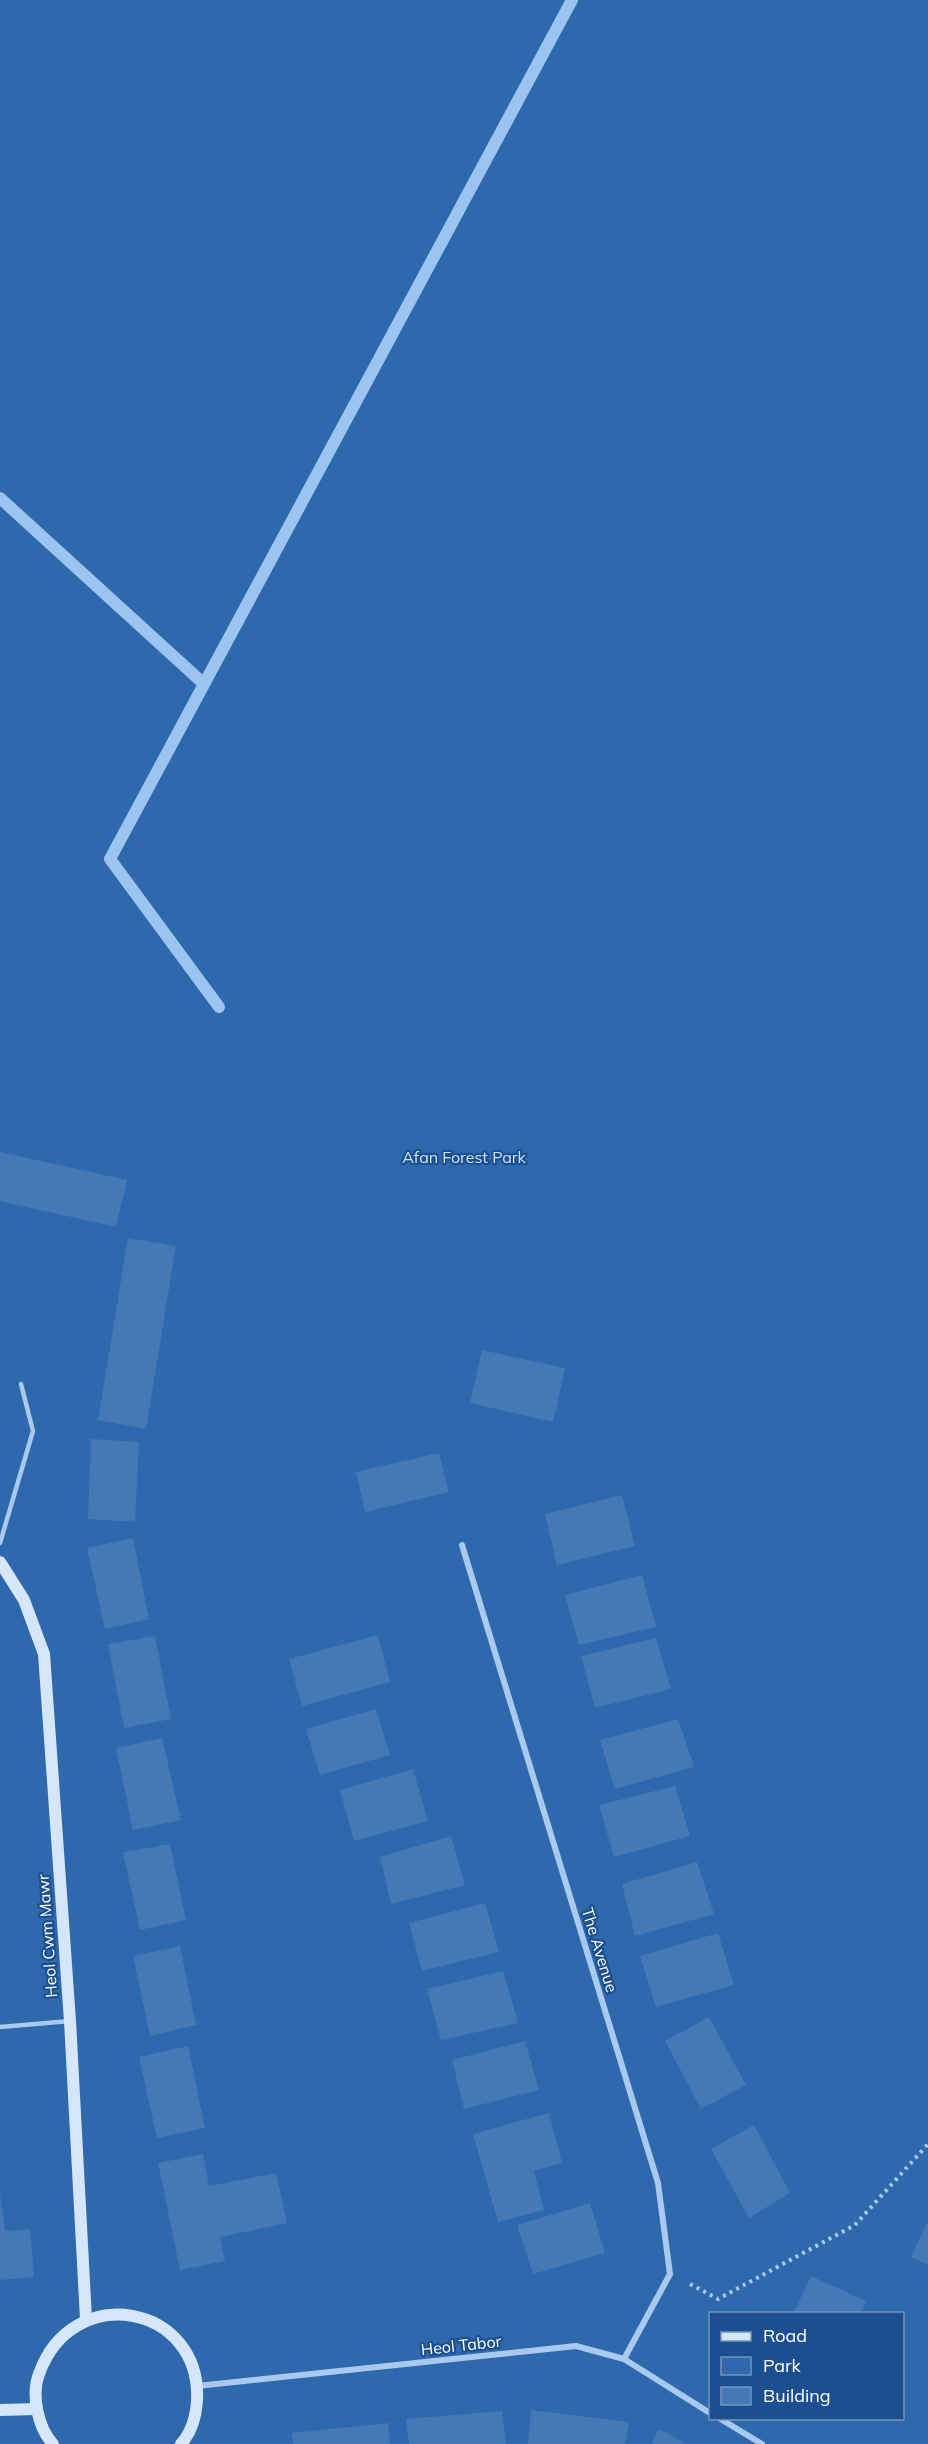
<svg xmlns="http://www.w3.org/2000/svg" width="928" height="2444" font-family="Mulish,sans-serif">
<rect width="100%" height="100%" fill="#1b4f8f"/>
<!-- green -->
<path fill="#2e69ad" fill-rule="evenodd" d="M0 0H928V2444H0ZM710 2314H902V2418H710Z"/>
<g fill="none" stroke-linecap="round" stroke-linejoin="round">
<!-- stream -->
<g stroke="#9cc4f0" stroke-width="12">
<path d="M0 498 204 684"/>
<path d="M219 1007 110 859 572 0"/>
</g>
</g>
<!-- building -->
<g fill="#4478b7">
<path d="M0 1152 127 1180 116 1227 0 1201Z"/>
<path d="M128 1238 176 1246 146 1429 98 1420Z"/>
<path d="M482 1350 565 1368 553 1422 470 1403Z"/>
<path d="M91 1439 139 1442 135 1522 88 1519Z"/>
<path d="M439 1453 449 1492 365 1512 356 1472Z"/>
<path d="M622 1495 635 1546 557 1565 545 1514Z"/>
<path d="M133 1538 149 1619 105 1629 87 1548Z"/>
<path d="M642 1575 656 1627 579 1645 565 1595Z"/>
<path d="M378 1635 390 1682 302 1706 289 1659Z"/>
<path d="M155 1636 171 1719 124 1728 108 1644Z"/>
<path d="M656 1638 671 1689 595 1708 581 1656Z"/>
<path d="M376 1709 390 1755 320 1775 306 1729Z"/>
<path d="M678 1719 694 1767 615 1789 600 1740Z"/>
<path d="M162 1738 181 1820 133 1830 116 1748Z"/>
<path d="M413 1769 428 1821 354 1841 340 1790Z"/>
<path d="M675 1786 690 1836 614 1857 599 1805Z"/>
<path d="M451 1836 465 1885 391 1904 380 1857Z"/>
<path d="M170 1844 186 1920 140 1930 123 1852Z"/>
<path d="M697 1862 714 1914 635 1936 622 1884Z"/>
<path d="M485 1903 499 1952 422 1971 409 1923Z"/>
<path d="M718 1933 734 1985 656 2007 640 1956Z"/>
<path d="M180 1946 196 2025 150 2036 133 1956Z"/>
<path d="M503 1971 518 2023 441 2040 427 1989Z"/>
<path d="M709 2017 746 2085 701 2109 665 2041Z"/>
<path d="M525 2041 539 2090 464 2109 452 2060Z"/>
<path d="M188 2046 205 2128 157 2138 139 2057Z"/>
<path d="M549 2113 562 2163 534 2171 544 2210 498 2222 473 2134Z"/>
<path d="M754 2125 790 2193 749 2218 711 2149Z"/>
<path d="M203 2154 209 2186 276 2173 287 2223 220 2237 225 2261 180 2270 158 2163Z"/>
<path d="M0 2193 5 2231 30 2229 34 2277 0 2280Z"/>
<path d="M590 2203 605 2253 533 2274 517 2225Z"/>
<path d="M928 2221V2265L911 2257Z"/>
<path d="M811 2276 866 2301 860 2314H793Z"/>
<path d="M531 2410 629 2422 625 2444H528Z"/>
<path d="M502 2411 506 2444H409L406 2419Z"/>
<path d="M388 2423 390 2444H293L292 2433Z"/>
<path d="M659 2429 687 2444H651Z"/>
</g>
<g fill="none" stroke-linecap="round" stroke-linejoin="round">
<!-- path -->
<path stroke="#a9c9ee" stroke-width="4" stroke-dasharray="3 4.5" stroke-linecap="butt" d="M690 2284 718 2299 855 2225 928 2144"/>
<!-- lane -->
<g stroke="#a9c9ee" stroke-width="4.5">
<path d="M0 1543 33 1431 21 1384"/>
<path d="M0 2027 70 2021"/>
</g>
<!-- street -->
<g stroke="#a9c9ee" stroke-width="6">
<path d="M462 1545 658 2183 670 2274 624 2359"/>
<path d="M197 2386 576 2346 624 2359 710 2413"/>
<path d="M719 2418 762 2444"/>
</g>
<!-- secondary -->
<g stroke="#d6e6fa" stroke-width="12">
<path d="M0 1562 24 1600 44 1654 70 2021 86 2319"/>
<path d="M0 2410 37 2409"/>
<path d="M53 2444C38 2428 31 2395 39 2374 72 2280 202 2304 197 2401 196 2416 191 2433 181 2444"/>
</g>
</g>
<g text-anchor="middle" stroke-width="4.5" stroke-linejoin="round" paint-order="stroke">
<!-- park labels -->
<g font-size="16" fill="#cfe3fa" stroke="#1b4f8f">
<text x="464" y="1163">Afan Forest Park</text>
</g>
<!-- street labels -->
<g font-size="16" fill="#fff" stroke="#1b4f8f">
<text transform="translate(47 1936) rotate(-94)" y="6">Heol Cwm Mawr</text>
<text transform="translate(600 1950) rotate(73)" y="6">The Avenue</text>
<text transform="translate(461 2345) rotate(-6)" y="6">Heol Tabor</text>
</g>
</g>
<!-- legend -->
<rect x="709" y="2312" width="195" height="108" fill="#1b4f8f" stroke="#7695bc" stroke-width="1.5"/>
<rect x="721" y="2332" width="30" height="9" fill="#d6e6fa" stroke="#7695bc" stroke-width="1.5"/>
<text x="763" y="2342" font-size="18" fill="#ffffff">Road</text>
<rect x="721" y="2357" width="30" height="18" fill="#2e69ad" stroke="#7695bc" stroke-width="1.5"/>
<text x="763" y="2372" font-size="18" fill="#ffffff">Park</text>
<rect x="721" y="2387" width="30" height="18" fill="#4478b7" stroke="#7695bc" stroke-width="1.5"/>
<text x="763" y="2402" font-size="18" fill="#ffffff">Building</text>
</svg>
